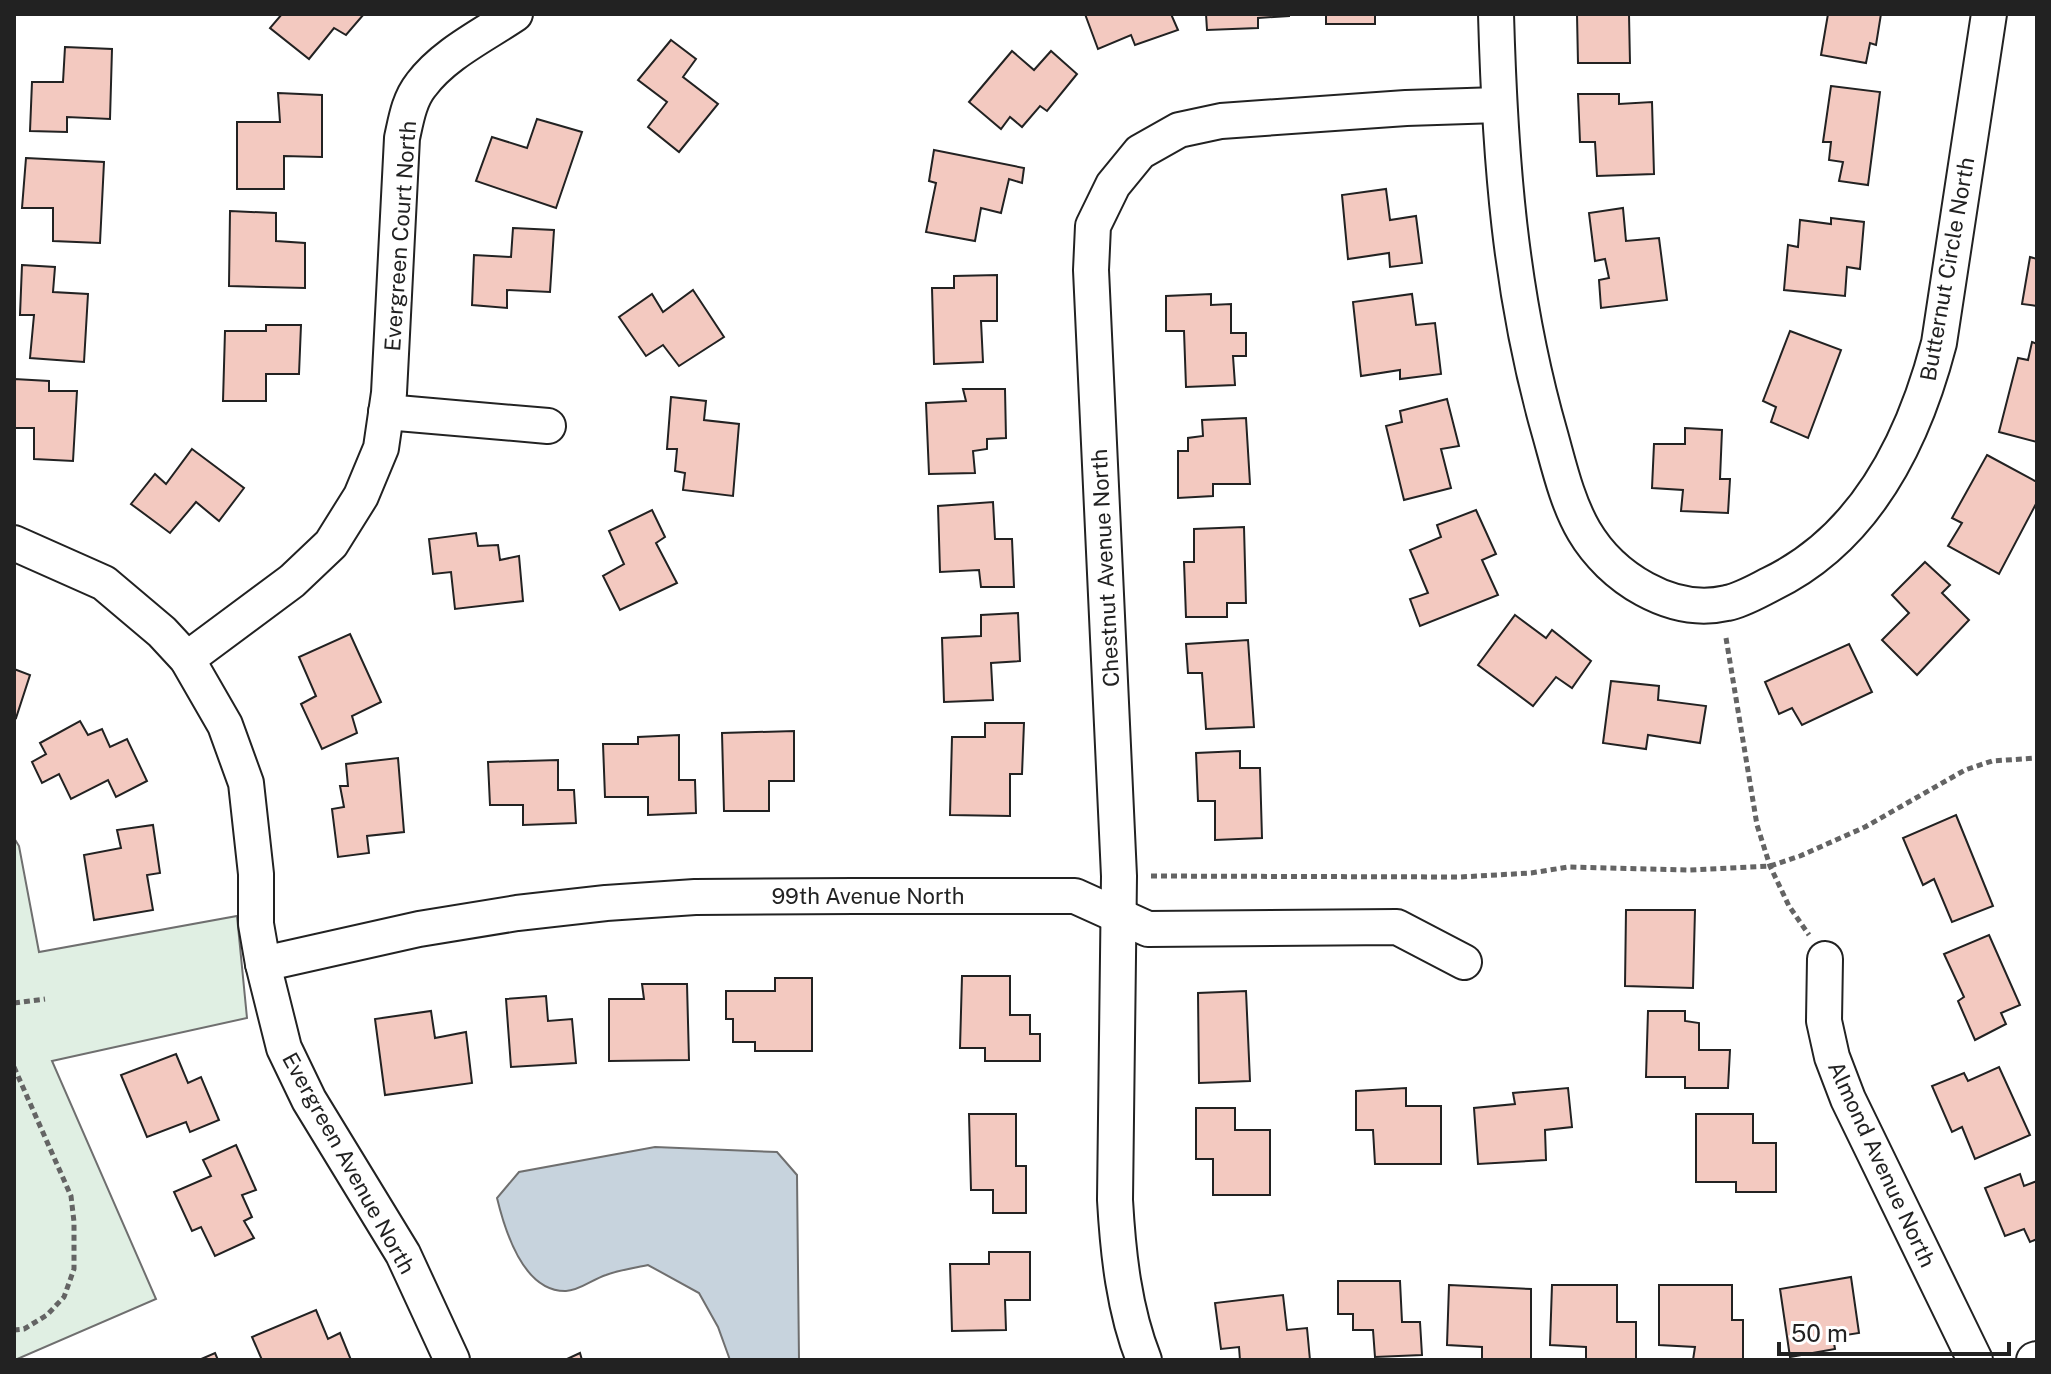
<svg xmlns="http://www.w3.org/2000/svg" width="2051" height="1374" font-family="'Public Sans',sans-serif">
<rect width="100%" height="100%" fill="#fff"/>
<!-- green -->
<path fill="#e0efe3" stroke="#6f6f6f" stroke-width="2" d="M14 838 19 846 39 952 237 916 247 1018 52 1061 156 1299 15 1360Z"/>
<!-- water -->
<path fill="#c7d3dd" stroke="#6f6f6f" stroke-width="2" d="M655 1147 777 1152 797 1175 799 1360H730L718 1327 699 1293 648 1265C634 1268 619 1270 606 1275 593 1279 579 1291 566 1291 523 1292 505 1231 497 1198L519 1172Z"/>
<!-- building -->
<g fill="#f3c9c0" stroke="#222" stroke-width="2">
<path d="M282 14H364L346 35 334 28 309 59 270 28Z"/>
<path d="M1085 14H1171L1178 30 1135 45 1131 35 1098 49Z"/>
<path d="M1206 14H1289V16L1258 18V28L1207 30Z"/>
<rect x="1326" y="14" width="49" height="10"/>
<path d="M1577 14H1629L1630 63H1578Z"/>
<path d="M1828 14H1881L1876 45 1870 43 1866 63 1821 55Z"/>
<path d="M671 40 696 59 683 77 718 104 679 152 648 127 667 102 638 80Z"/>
<path d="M65 47 112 49 110 119 67 117V132L30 131 32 82H63Z"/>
<path d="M1012 51 1034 70 1051 51 1077 74 1047 111 1040 106 1022 127 1010 117 1001 129 969 102Z"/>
<path d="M1831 86 1880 92 1868 185 1839 181 1843 162 1829 160 1831 142H1823Z"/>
<path d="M278 93 322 95V157L284 156V189H237V122H280Z"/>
<path d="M1578 94H1619V104L1652 102 1654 174 1597 176 1595 142H1580Z"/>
<path d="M537 119 582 132 556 208 476 181 492 137 527 148Z"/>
<path d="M934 150 1024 168 1022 183 1009 179 1001 213 981 208 975 241 926 232 936 183 929 181Z"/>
<path d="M26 158 104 162 100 243 53 241V208H22Z"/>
<path d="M1386 189 1390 220 1416 216 1422 263 1390 267 1389 253 1348 259 1342 195Z"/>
<path d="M1623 208 1626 241 1659 238 1667 300 1601 308 1599 280 1609 278 1605 259 1595 261 1589 213Z"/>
<path d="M230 211 276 213V241L305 243V288L229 286Z"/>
<path d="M1831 218 1864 222 1860 269 1847 267 1845 296 1784 290 1788 245 1798 247 1800 220 1831 224Z"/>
<path d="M513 228 554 230 550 292 507 290V308L472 305 474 255 511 257Z"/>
<path d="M2030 257 2037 259V306L2022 304Z"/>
<path d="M22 265 55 267 53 292 88 294 84 362 30 358 34 315H20Z"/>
<path d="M997 275V321H981L983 362 934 364 932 288H954V276Z"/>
<path d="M693 290 724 337 679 366 663 345 646 356 619 317 652 294 663 312Z"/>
<path d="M1211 294V305L1231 304V333H1246V356H1233L1235 385 1186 387 1184 331H1166V296Z"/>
<path d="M1412 294 1416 325 1435 323 1441 374 1400 379V370L1361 376 1353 302Z"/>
<path d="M266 325H301L299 374H266V401H223L225 331H266Z"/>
<path d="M1790 331 1841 350 1808 438 1771 422 1776 407 1763 401Z"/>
<path d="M2032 342 2037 344V442L1999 432 2018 358 2028 360Z"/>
<path d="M14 379 49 381V391H77L73 461 34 459V428H14Z"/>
<path d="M963 389H1005L1006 438 987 439V449L973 451 975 473 929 474 926 403 966 401Z"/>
<path d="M671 397 706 401 704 420 739 424 733 496 683 490 685 473 675 471 677 449H667Z"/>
<path d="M1447 399 1459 446 1441 449 1451 488 1404 500 1386 426 1402 422 1400 411Z"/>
<path d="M1246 418 1250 484H1213V496L1178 498V451H1188V438L1203 436 1202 420Z"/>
<path d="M1685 428 1722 430 1720 479H1730L1728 513 1681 511 1683 490 1652 488 1654 444H1685Z"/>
<path d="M192 449 244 488 219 521 196 502 170 533 131 504 155 474 166 484Z"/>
<path d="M1987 455 2037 482V502L1999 574 1948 546 1962 523 1952 518Z"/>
<path d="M993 502 995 539H1012L1014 587H981L979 570 940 572 938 506Z"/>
<path d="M652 510 665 537 656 543 677 583 620 610 603 576 624 564 609 531Z"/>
<path d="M1476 510 1496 554 1482 560 1498 595 1420 626 1410 599 1428 593 1410 550 1441 537 1437 525Z"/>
<path d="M1244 527 1246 603H1227V617H1186L1184 562H1194V529Z"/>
<path d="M476 533 478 546 498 545 500 560 519 556 523 601 455 609 451 572 433 574 429 539Z"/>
<path d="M1925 562 1950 585 1942 593 1969 620 1917 675 1882 640 1909 613 1892 595Z"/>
<path d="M1018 613 1020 661 991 663 993 700 944 702 942 638 981 636V615Z"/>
<path d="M1515 615 1546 638 1552 630 1591 661 1572 688 1556 677 1533 706 1478 665Z"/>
<path d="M350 634 381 702 352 716 357 733 322 749 301 704 316 696 299 657Z"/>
<path d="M1248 640 1254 727 1206 729 1202 673H1188L1186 644Z"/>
<path d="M1849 644 1872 692 1802 725 1792 708 1779 714 1765 682Z"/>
<path d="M14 669 30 675 16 718 14 717Z"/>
<path d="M1611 681 1659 686 1658 700 1706 706 1700 743 1648 735 1646 749 1603 743Z"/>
<path d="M80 721 88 735 102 729 110 747 127 739 147 781 116 797 108 780 71 799 59 774 42 783 32 762 46 754 40 743Z"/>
<path d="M985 723H1024L1022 774H1010V816L950 815 952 737H985Z"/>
<path d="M794 731V781H769V811H724L722 733Z"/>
<path d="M679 735V780H695L696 813 648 815V797H605L603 744H638V737Z"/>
<path d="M1240 751V768H1260L1262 838 1215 840V801H1198L1196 753Z"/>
<path d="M398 758 404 832 367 836 369 853 338 857 332 809 344 807 340 786H348L346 764Z"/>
<path d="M558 760V790H574L576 823 523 825V805H490L488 762Z"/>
<path d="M1956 815 1993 906 1952 922 1934 879 1923 885 1903 838Z"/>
<path d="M153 825 160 873 147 875 153 910 94 920 84 855 121 848 117 830Z"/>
<path d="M1626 910H1695L1693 988 1625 986Z"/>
<path d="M1989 935 2020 1005 2001 1013 2006 1024 1975 1040 1958 1001 1964 997 1944 954Z"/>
<path d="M962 976H1010V1015H1030V1034H1040V1061H985V1048H960Z"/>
<path d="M775 978H812V1051H755V1042H733V1019H726V991H775Z"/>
<path d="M642 984H687L689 1060 609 1061V999H644Z"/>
<path d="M1246 991 1250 1081 1199 1083 1198 993Z"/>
<path d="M546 996 548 1021 572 1019 576 1063 511 1067 506 999Z"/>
<path d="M431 1011 435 1038 466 1032 472 1083 385 1095 375 1019Z"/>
<path d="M1648 1011H1685V1021L1699 1023V1050H1730L1728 1088H1685V1077H1646Z"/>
<path d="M176 1054 188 1083 201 1077 219 1120 190 1132 186 1122 147 1137 121 1075Z"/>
<path d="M1999 1067 2030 1135 1975 1159 1962 1127 1952 1132 1932 1086 1964 1073 1968 1081Z"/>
<path d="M1406 1088V1106H1441V1164H1375L1373 1130H1356V1091Z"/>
<path d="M1568 1088 1572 1127 1545 1130 1546 1160 1478 1164 1474 1108 1515 1104 1513 1093Z"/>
<path d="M1196 1108H1235V1130H1270V1195H1213V1159H1196Z"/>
<path d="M969 1114H1016V1166H1026V1213H993V1190H971Z"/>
<path d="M1696 1114H1753V1143H1776V1192H1736V1182H1696Z"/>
<path d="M236 1145 256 1190 242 1195 252 1217 244 1221 254 1238 215 1256 201 1227 192 1231 174 1192 211 1176 203 1160Z"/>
<path d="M2020 1174 2024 1186 2037 1181V1239L2030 1242 2024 1229 2005 1236 1985 1188Z"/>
<path d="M989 1252H1030V1300H1005L1006 1330 952 1331 950 1264H989Z"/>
<path d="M1851 1277 1859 1333 1833 1337 1835 1349 1790 1357 1780 1289Z"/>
<path d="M1338 1281H1400L1402 1322H1420L1422 1355 1375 1357 1373 1330H1353V1314H1338Z"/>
<path d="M1449 1285 1531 1289V1360H1482V1347L1447 1345Z"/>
<path d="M1552 1285H1617V1322H1636V1359H1586V1347L1550 1345Z"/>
<path d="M1659 1285H1732V1320H1743V1360H1693L1695 1347 1659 1345Z"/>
<path d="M1283 1295 1287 1330 1307 1328 1310 1360H1240L1239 1347 1221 1349 1215 1303Z"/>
<path d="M316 1310 328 1339 340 1333 351 1360H262L252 1337Z"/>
<path d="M215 1353 218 1360H199Z"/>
<path d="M580 1353 582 1360H565Z"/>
</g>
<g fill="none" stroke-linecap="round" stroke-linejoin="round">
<defs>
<g id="minor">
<path d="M1496 14C1500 158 1510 295 1550 434 1559 466 1567 502 1584 531 1611 577 1671 616 1727 603 1742 600 1757 591 1771 584 1866 538 1914 439 1939 343L1989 14"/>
<path d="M386 412 548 426"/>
<path d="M14 543 104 583 162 632 187 659 225 725 246 783 256 874V924L263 964 284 1048 309 1100 403 1254 452 1360"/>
<path d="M187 659 292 581 331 544 361 496 381 448 389 393 402 138C406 120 409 100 421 85 444 54 484 35 515 14"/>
<path d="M1825 959 1824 1021 1832 1057 1848 1099 1975 1360"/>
<path d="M263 964 419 929 517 913 606 903 695 897 854 896H1075L1148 929 1397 927 1464 962"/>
<path d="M1144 1360C1124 1310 1118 1253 1115 1200L1119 876 1091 270 1093 226 1113 185 1140 152 1179 130 1221 121 1406 108 1498 105"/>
<path d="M2034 1360 2037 1359"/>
</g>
</defs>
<!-- minor casing -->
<use href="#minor" stroke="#222" stroke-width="38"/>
<!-- path -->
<g stroke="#646464" stroke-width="5" stroke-dasharray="6 4" stroke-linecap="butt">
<path d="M1726 638 1757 825 1770 866 1789 906 1809 935"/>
<path d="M1151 876 1460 877 1531 873 1568 867 1690 870 1770 866 1800 856 1865 827 1965 770 1992 761 2037 758"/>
<path d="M14 1003 45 999"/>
<path d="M14 1067 71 1196 74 1222V1269L64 1297 47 1315 24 1329 14 1330"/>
</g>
<!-- minor -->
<use href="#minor" stroke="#fff" stroke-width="34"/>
</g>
<g text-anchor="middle" stroke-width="6" stroke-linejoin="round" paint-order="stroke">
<!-- street labels -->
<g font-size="22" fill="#222" stroke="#fff">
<text transform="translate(400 236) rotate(-86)" y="8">Evergreen Court North</text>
<text transform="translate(1947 269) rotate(-80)" y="8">Butternut Circle North</text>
<text transform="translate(1105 568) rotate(-93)" y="8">Chestnut Avenue North</text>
<text x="868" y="904">99th Avenue North</text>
<text transform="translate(349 1163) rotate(61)" y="8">Evergreen Avenue North</text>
<text transform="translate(1882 1164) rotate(65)" y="8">Almond Avenue North</text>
</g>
</g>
<!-- border -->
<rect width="2051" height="1374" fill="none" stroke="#222222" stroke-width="32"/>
<!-- scale -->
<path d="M1779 1342v12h230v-12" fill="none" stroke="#222222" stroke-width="4"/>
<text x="1791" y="1342" font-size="24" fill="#222222" stroke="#ffffff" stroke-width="6" paint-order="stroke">50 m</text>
</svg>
